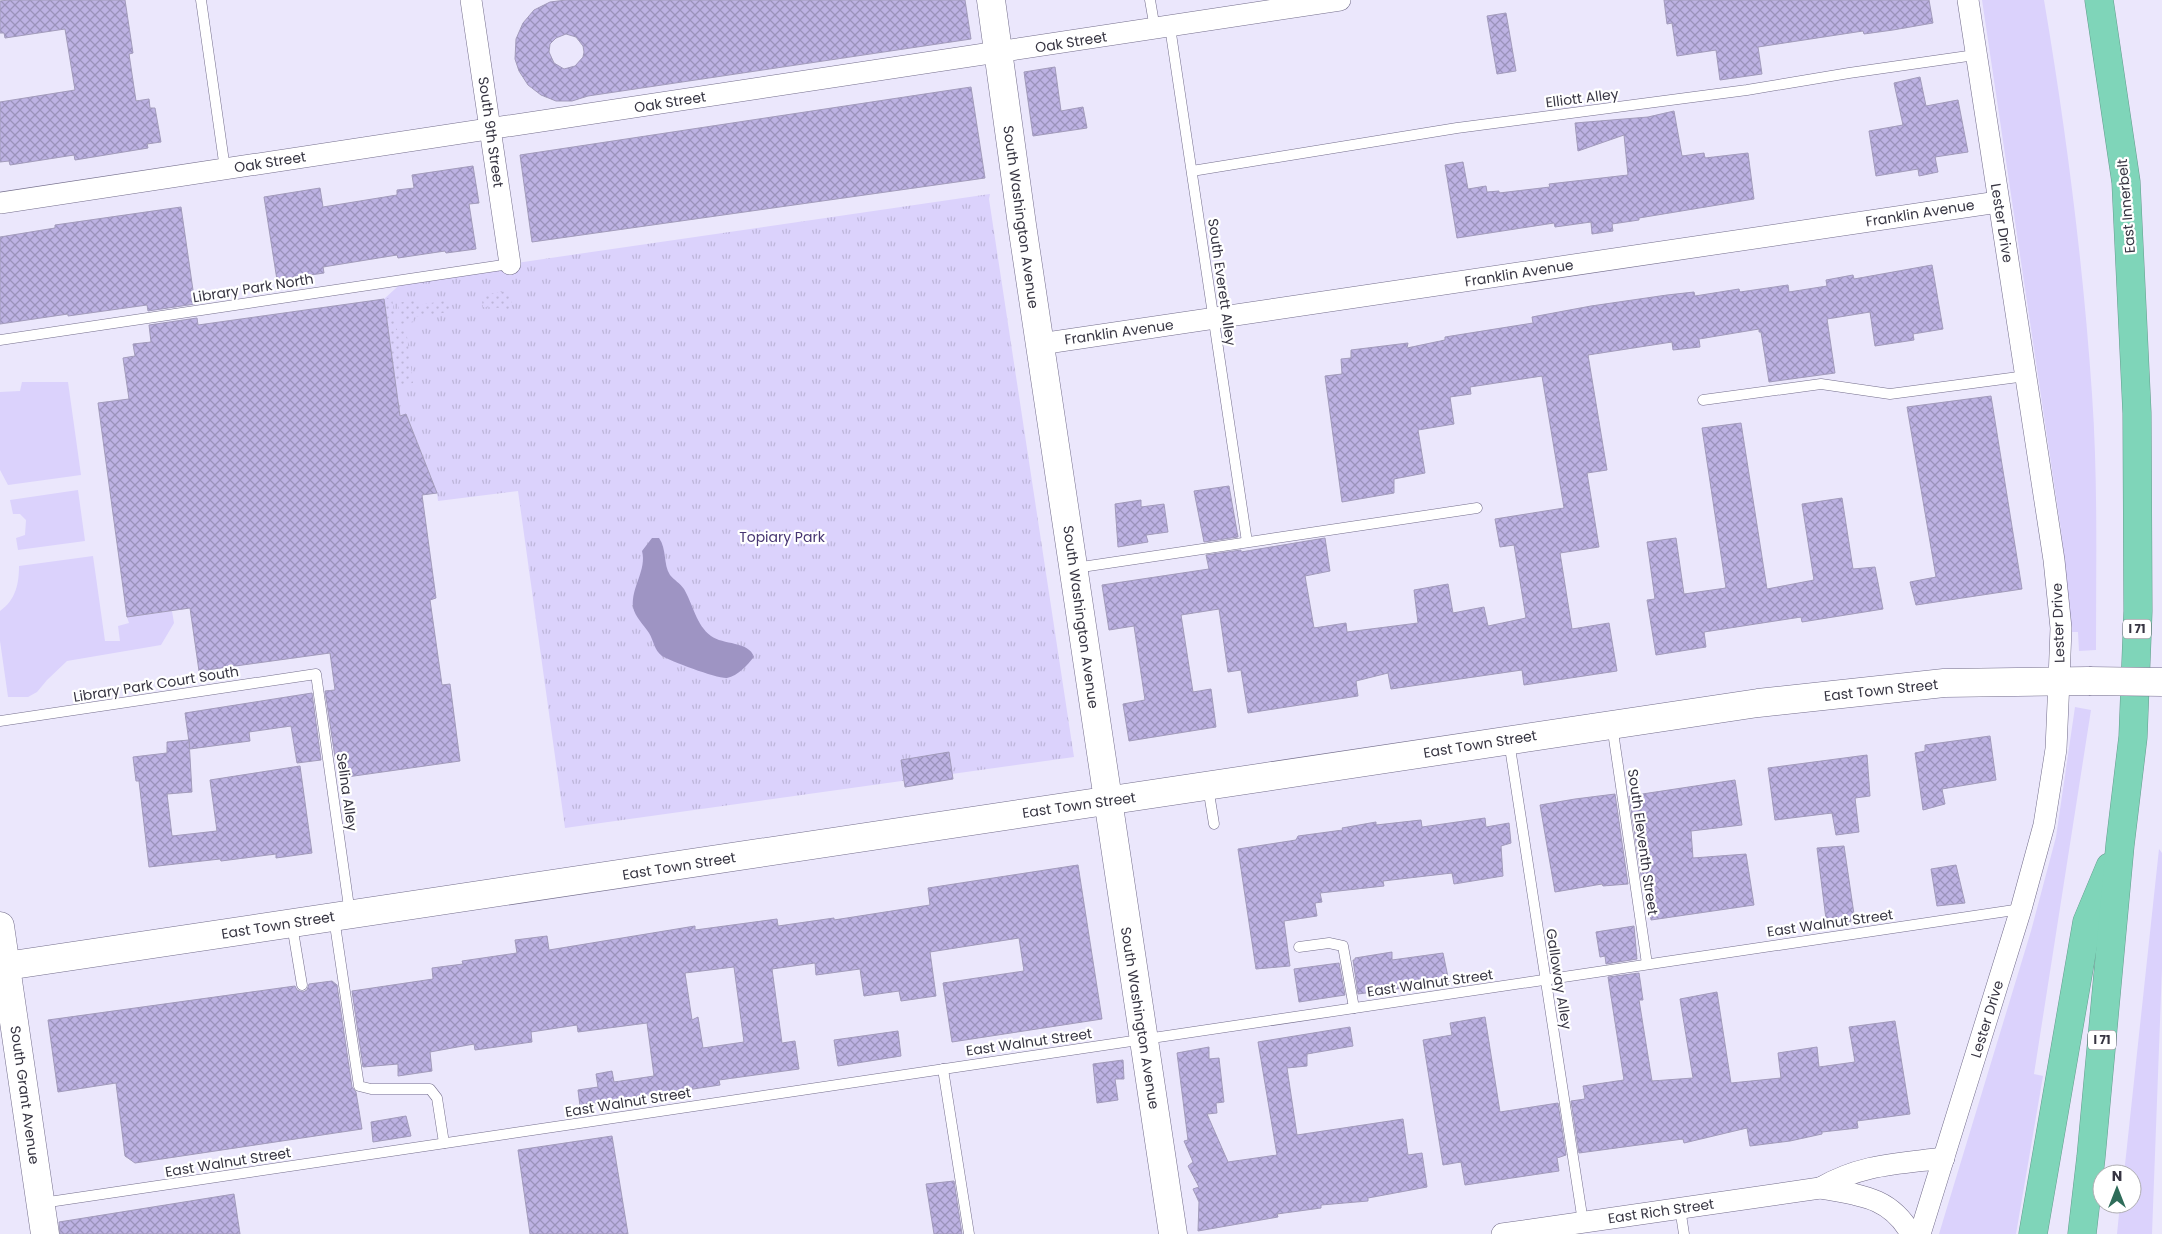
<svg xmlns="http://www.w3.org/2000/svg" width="2162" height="1234" font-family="Poppins,sans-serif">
<defs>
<pattern id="park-tufts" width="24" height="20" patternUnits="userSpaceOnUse" patternTransform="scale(1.25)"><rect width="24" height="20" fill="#dbd2fc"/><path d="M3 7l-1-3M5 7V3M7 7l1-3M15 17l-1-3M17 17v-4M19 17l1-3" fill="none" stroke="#bdb5d9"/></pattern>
<pattern id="garden-dots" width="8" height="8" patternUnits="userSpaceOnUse" patternTransform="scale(1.25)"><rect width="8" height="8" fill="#dbd2fc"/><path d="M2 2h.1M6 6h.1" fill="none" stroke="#bdb5d9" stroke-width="1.8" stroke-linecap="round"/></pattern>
<pattern id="building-cross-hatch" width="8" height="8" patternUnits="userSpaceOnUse" patternTransform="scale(1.25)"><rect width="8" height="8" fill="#bdb2e3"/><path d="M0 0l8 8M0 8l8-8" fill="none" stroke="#9a92ba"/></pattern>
</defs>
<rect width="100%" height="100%" fill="#ebe7fc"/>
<!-- grass -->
<g fill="#dbd2fc">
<path d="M1982 0H2044C2066 130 2083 262 2092 394 2098 479 2096 565 2096 650L2079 651 2078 632H2072L2061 530Z"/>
<path d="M22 382H68L81 475 8 485 0 470V392L20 391Z"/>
<path d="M78 490 85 541 18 550 16 538 25 535 26 520 20 514H13L10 500Z"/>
<path d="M93 556 105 641H120L118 626 129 623 127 617 172 611 174 623 161 645 67 661 47 680 37 692 28 697H8L0 641V611C16 600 19 583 19 566Z"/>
<path d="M2075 707 2091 710 2034 1074 2043 1076 2016 1234H1939L2031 931 2056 837Z"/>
<path d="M2159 849 2162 853V968L2152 1234H2117L2120 1204H2132V1174H2124Z"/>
</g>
<!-- park -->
<path fill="url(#park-tufts)" d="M990 194 989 199 1074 757 565 828 518 491 438 501 437 493 406 414 400 416 384 299 406 279Z"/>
<!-- garden -->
<g fill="url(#garden-dots)">
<path d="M506 291 512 301 508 311 500 308 483 307 481 295Z"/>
<path d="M392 297 396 330 406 329 413 383 396 385 384 299Z"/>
<path d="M413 300 418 305 450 300V312L413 317 414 322 401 324 398 303Z"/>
</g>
<!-- water -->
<path fill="#9e94c3" d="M652 538H659C667 549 663 564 670 575 674 580 680 583 684 589 693 604 696 625 711 636 723 645 749 641 754 657 747 665 738 676 727 678 718 679 670 661 662 656 654 650 654 641 649 633 644 625 635 617 633 607 631 587 647 570 642 551Z"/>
<!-- building -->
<g fill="url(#building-cross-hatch)" stroke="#a29bbb" fill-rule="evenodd">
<path d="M9 0H125L133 53 129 54 136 101 149 99 150 108H155L161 142 147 144 148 148 75 160 74 155 10 165 9 161 0 162V102L75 90 65 29 5 38 4 33H0V1Z"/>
<path d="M566 0H965L971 39 588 96 572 101H556L541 95 528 85 519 71 515 59 516 39 523 23 534 10 550 2ZM566 34 576 37 583 46 584 52 583 57 575 66 564 69 554 63 549 52 550 44 556 38Z"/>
<path d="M1664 0H1929L1933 23 1893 30 1864 34 1863 31 1758 47 1762 74 1720 80 1716 50 1677 56 1672 23 1667 24Z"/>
<path d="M1506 13 1516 71 1497 74 1487 16Z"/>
<path d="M1055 67 1061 111 1083 107 1087 128 1033 136 1024 72Z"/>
<path d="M1920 77 1926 106 1958 100 1968 152 1935 157 1938 172 1919 176 1918 169 1876 176 1869 131 1903 125 1894 83Z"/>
<path d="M971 87 985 178 532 242 520 155Z"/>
<path d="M1674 111 1682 156 1704 153 1705 158 1748 153 1754 199 1639 218V220L1612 224 1613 231 1592 234 1591 222 1555 227 1554 223 1457 238 1445 165 1463 162 1468 189 1486 186 1487 192 1499 191V193L1550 187 1549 184 1628 175 1624 135 1578 151 1575 123 1648 117Z"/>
<path d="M473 166 479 203 469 204 476 249 446 253 445 251 398 258 397 255 323 267 324 273 277 280 264 197 320 188 323 207 397 195V190L414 188 412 175Z"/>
<path d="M181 207 195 304 148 311 147 305 68 316V314L0 324V237L55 228V225Z"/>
<path d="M1932 265 1943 329 1913 334 1914 340 1875 346 1870 312 1827 319 1835 373 1769 382 1761 332H1759V329L1699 339 1700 347 1673 350 1672 342 1588 355 1607 470 1587 473 1599 547 1560 553 1572 629 1609 623 1617 671 1524 685 1522 670 1391 689 1388 673 1356 681 1358 696 1248 713 1241 670 1228 672 1219 609 1181 615 1193 692 1211 689 1216 727 1129 741 1123 704 1145 700 1134 626 1109 630 1102 585 1209 569 1206 555 1241 550V552L1325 538 1330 571 1305 576 1314 628 1346 623 1347 632 1418 623 1414 590 1448 584 1453 613 1484 607 1488 626 1526 618 1514 545 1500 547 1495 519 1564 508 1542 376 1470 387 1471 394 1450 397 1454 424 1418 430 1425 473 1394 479V493L1342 502 1325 376 1342 374 1341 359 1351 358V350L1408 343 1407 348 1445 340V337L1533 323 1532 317 1591 306 1667 295 1694 292 1695 296 1739 289 1740 292 1788 285 1789 292 1827 286 1826 280 1853 275 1854 279Z"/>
<path d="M384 299 400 416 406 414 437 493 422 495 436 598 430 600 442 685 450 684 460 761 347 777 344 756 335 757 325 691 335 690 330 653 199 671 190 608 127 617 98 403 129 399 123 358 135 356 133 344 151 342 149 325 197 318 198 325Z"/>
<path d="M1991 396 2022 589 1916 605 1910 582 1936 577 1907 407Z"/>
<path d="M1741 423 1767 589 1814 580 1802 504 1842 498 1853 569 1875 567 1883 609 1802 622 1801 617 1704 632 1706 647 1656 655 1647 600 1655 599 1647 542 1676 538 1684 594 1726 588 1702 428Z"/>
<path d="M1229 486 1238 537 1204 542 1194 491Z"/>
<path d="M1141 500V507L1164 504 1168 532 1146 535 1148 542 1118 547 1115 504Z"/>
<path d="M312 693 321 760 297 763 291 726 249 732 250 741 190 749 185 713Z"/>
<path d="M1990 736 1996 780 1942 789 1945 804 1923 810 1915 753 1925 751V745Z"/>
<path d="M189 740 192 792 167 794 172 836 217 831 210 780 300 766 312 853 276 858V854L221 861 220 859 149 867 139 781H136L133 757 167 753V742Z"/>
<path d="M949 752 953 779 905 787 901 760Z"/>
<path d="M1867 755 1870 796 1855 798 1859 832 1836 835 1832 813 1775 820 1768 768Z"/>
<path d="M1735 780 1742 825 1691 831 1693 858 1746 854 1754 905 1651 920 1646 882H1642L1629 796Z"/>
<path d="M1615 794 1628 884 1603 886 1602 884 1555 892 1540 805 1575 799Z"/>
<path d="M1485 818 1486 827 1509 823 1511 843 1501 846 1503 876 1454 884 1452 873 1383 881 1384 886 1320 893 1322 902 1315 903 1317 916 1284 921 1290 966 1256 969 1238 849 1296 840 1298 836 1343 830 1342 828 1376 822V825L1421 820 1422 827Z"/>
<path d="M1844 846 1855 921 1827 927 1817 848Z"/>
<path d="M1078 865 1102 1019 952 1042 943 983 1024 971 1019 938 930 952 936 996 901 1001 899 991 864 996 860 969 816 975 815 963 772 969 782 1043 795 1041 799 1069 719 1080 720 1085 580 1106 578 1090 598 1087 596 1074 612 1071 614 1082 654 1076 647 1023 578 1032 577 1025 531 1032 532 1042 475 1050 474 1044 430 1052 432 1071 398 1076V1064L363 1067 352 991 433 979 432 968 463 964 462 961 517 953 515 940 547 936 549 950 695 926V930L777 919 778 926 834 918V920L930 905 928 888ZM734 967 744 1042 703 1048 698 1017 692 1020 685 973Z"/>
<path d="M1956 865 1965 903 1937 906 1931 869Z"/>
<path d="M1634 926 1637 959 1606 964 1605 956 1600 957 1596 932Z"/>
<path d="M1392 952V960L1443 953 1449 982 1358 994 1353 960H1355V958Z"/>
<path d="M1339 963 1345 995 1299 1002 1294 969Z"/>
<path d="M1639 973 1643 1000H1639L1652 1081 1693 1078 1680 999 1717 992 1731 1083 1781 1078 1778 1053 1817 1047 1819 1067 1855 1062 1849 1027 1895 1021 1910 1114 1857 1121 1858 1128 1822 1132V1134L1790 1141 1750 1146 1747 1128 1684 1143 1683 1139 1579 1153 1571 1101 1585 1099 1583 1086 1624 1080 1608 977Z"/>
<path d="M332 981 337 985 352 1087 356 1092 362 1129 135 1163 125 1156 116 1083 58 1092 48 1020 295 986 297 990 303 992 307 990 309 984Z"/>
<path d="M1485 1017 1500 1112 1558 1103 1566 1155 1557 1158 1559 1171 1465 1185 1461 1162 1443 1165 1423 1040 1452 1035 1450 1023Z"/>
<path d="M1350 1027 1353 1046 1307 1054V1066L1287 1068 1297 1135 1403 1119 1408 1155 1422 1153 1427 1187 1368 1198V1201L1321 1205V1208L1277 1214 1278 1217 1198 1231 1199 1202 1193 1189 1199 1187 1188 1166 1193 1162 1184 1141 1188 1140 1177 1053 1209 1047V1059L1219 1058 1224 1102 1216 1103 1217 1113 1207 1114 1228 1162 1277 1155 1258 1042Z"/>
<path d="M898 1031 901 1056 838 1066 834 1040Z"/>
<path d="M1123 1060 1124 1079H1115L1118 1100 1097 1103 1093 1064Z"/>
<path d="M406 1116 411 1136 373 1142 371 1122Z"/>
<path d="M612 1136 628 1234H530L518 1150Z"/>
<path d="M954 1181 962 1234H934L926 1184Z"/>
<path d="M234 1194 240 1234H60L59 1222Z"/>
</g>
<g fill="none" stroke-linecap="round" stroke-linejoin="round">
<defs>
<g id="lane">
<path d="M201 0 225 169"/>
<path d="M1150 0 1155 29"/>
<path d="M1170 27 1247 542"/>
<path d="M1192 171 1457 128 1747 90 1849 73 1975 55"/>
<path d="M0 340 510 264"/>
<path d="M1703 400 1821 384 1890 394 2026 376"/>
<path d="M1075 568 1477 508"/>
<path d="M0 721 316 674 350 914"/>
<path d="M1612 725 1647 964"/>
<path d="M1509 741 1583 1222"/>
<path d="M1208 787 1214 824"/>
<path d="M334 918 359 1086 371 1089H430L437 1098 444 1143"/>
<path d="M292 925 302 985"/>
<path d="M1299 947 1329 943 1343 946 1354 1008"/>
<path d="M943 1069 969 1234"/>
<path d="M42 1203 2021 909"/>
<path d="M1680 1208 1684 1234"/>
</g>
<g id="street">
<path d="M471 0 510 264"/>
<path d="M0 203 1340 0"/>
<path d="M1040 344 1998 202"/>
<path d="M1820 1188C1862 1164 1897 1164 1944 1158"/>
<path d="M1502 1234 1820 1188C1858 1195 1890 1196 1911 1234"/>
<path d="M1920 1234 2021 909 2044 825 2056 749 2059 680 2061 628 2054 560 1968 0"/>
</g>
<g id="secondary">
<path d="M991 0 1022 225 1173 1234"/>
<path d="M0 926 45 1234"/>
<path d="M0 967 1758 703 1944 683 2089 681"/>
</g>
<g id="highway">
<path d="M2033 1234 2087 922 2110 867"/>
<path d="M2082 1234 2091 1157 2120 845 2133 737 2138 611 2137 413 2126 182 2099 0"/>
</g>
</defs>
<!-- lane casing -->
<use href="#lane" stroke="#736d8b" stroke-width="11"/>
<!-- street casing -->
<use href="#street" stroke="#736d8b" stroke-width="22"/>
<!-- secondary casing -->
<use href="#secondary" stroke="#736d8b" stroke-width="29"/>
<!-- highway casing -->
<use href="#highway" stroke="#669d8f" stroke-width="29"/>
<!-- lane -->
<use href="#lane" stroke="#fff" stroke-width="10"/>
<!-- street -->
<use href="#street" stroke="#fff" stroke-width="21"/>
<!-- secondary -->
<use href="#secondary" stroke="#fff" stroke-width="28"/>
<!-- highway -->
<use href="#highway" stroke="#7fd5b9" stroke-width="28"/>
<defs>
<path id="secondary-bridge" d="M2089 681 2162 682"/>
</defs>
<!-- secondary-bridge casing -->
<use href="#secondary-bridge" stroke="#736d8b" stroke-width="29" stroke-linecap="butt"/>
<!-- secondary-bridge -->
<use href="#secondary-bridge" stroke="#fff" stroke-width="28"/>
</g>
<g text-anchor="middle" stroke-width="4.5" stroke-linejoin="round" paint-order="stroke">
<!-- shield labels -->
<g fill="#fff" stroke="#73727b" stroke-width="1">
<rect x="2123" y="619.5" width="28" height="19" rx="4"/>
<rect x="2088" y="1030.5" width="28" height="19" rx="4"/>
</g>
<g font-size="12" font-weight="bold" fill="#373542">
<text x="2137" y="633">I 71</text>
<text x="2102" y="1044">I 71</text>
</g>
<!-- street labels -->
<g font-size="14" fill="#373542" stroke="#fff">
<text transform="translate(1071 42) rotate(-9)" y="5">Oak Street</text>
<text transform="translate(1582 98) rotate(-7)" y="5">Elliott Alley</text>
<text transform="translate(670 102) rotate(-9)" y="5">Oak Street</text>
<text transform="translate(491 132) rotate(82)" y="5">South 9th Street</text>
<text transform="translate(270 162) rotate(-9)" y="5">Oak Street</text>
<text transform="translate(2126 206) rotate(-95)" y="5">East Innerbelt</text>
<text transform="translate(1920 213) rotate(-9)" y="5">Franklin Avenue</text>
<text transform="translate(1021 217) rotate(82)" y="5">South Washington Avenue</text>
<text transform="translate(2002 223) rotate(81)" y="5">Lester Drive</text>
<text transform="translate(1519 273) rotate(-9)" y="5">Franklin Avenue</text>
<text transform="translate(1222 282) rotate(82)" y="5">South Everett Alley</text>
<text transform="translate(253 288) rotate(-9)" y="5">Library Park North</text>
<text transform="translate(1119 332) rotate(-8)" y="5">Franklin Avenue</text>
<text transform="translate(1081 617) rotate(82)" y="5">South Washington Avenue</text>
<text transform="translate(2058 623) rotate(-92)" y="5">Lester Drive</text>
<text transform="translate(156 684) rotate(-9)" y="5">Library Park Court South</text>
<text transform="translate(1881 690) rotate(-6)" y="5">East Town Street</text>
<text transform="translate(1480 744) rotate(-9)" y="5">East Town Street</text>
<text transform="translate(347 792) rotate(82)" y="5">Selina Alley</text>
<text transform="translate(1079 805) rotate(-8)" y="5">East Town Street</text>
<text transform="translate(1643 842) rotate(82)" y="5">South Eleventh Street</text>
<text transform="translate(679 866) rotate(-9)" y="5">East Town Street</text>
<text transform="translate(1830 923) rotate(-8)" y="5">East Walnut Street</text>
<text transform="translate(278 925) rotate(-9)" y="5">East Town Street</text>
<text transform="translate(1559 979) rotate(81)" y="5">Galloway Alley</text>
<text transform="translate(1430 983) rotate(-8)" y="5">East Walnut Street</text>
<text transform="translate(1140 1018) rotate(81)" y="5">South Washington Avenue</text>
<text transform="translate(1987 1019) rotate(-73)" y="5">Lester Drive</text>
<text transform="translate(1029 1042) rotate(-8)" y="5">East Walnut Street</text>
<text transform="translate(25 1095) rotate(82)" y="5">South Grant Avenue</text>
<text transform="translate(628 1102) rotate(-9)" y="5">East Walnut Street</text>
<text transform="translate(228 1162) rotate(-9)" y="5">East Walnut Street</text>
<text transform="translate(1661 1211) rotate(-8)" y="5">East Rich Street</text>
</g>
<!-- park labels -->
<g font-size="14" fill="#473672" stroke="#fff">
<text x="782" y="542">Topiary Park</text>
</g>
</g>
<!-- north arrow -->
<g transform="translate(2117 1189)"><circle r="24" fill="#ffffff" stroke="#afaeb3"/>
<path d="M0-4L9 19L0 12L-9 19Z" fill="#2e6c59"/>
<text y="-8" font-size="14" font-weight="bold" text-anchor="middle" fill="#373542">N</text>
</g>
</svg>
